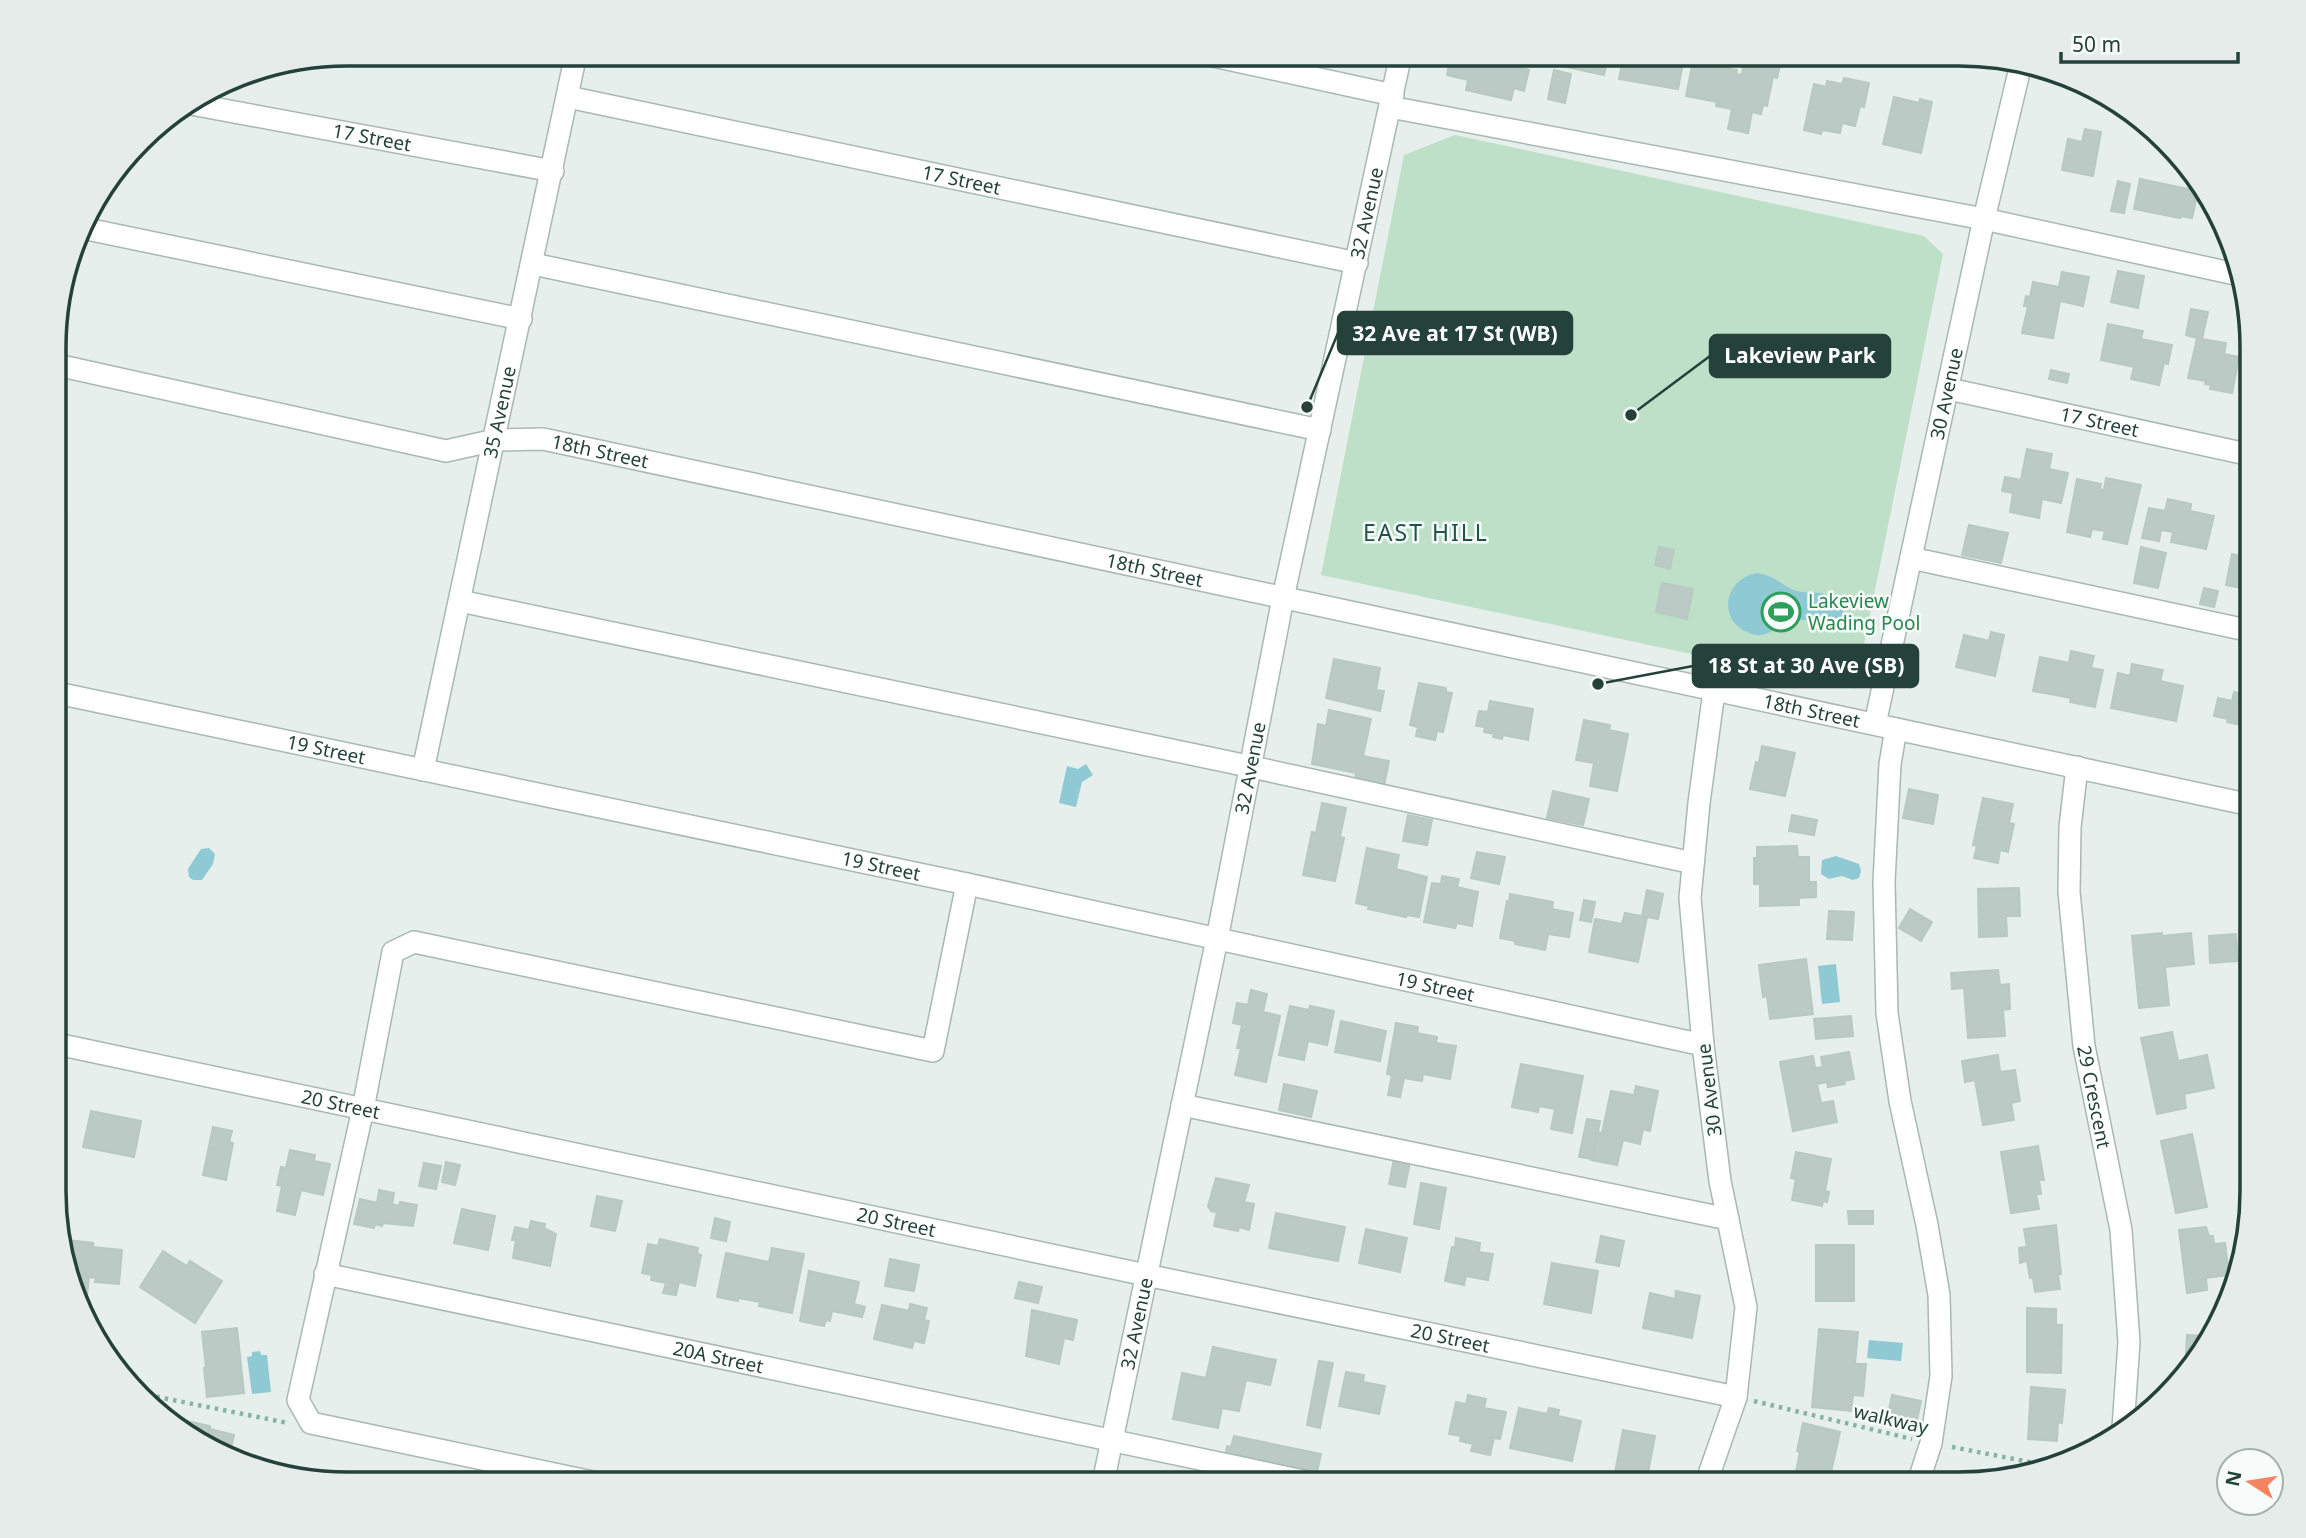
<svg xmlns="http://www.w3.org/2000/svg" width="2306" height="1538" font-family="'Noto Sans',sans-serif">
<rect width="100%" height="100%" fill="#e6efeb"/>
<!-- green -->
<path fill="#bfe0c8" d="M1455 135 1924 236 1943 254 1855 689 1321 575 1404 155Z"/>
<!-- water -->
<g fill="#8ec9d4">
<path d="M1757 573C1776 576 1782 586 1797 591 1804 593 1812 592 1820 593 1837 596 1853 611 1835 625 1821 624 1800 616 1786 622 1774 628 1767 639 1752 634 1717 624 1722 579 1757 573Z"/>
<path d="M1086 764 1093 775 1082 782 1076 807 1059 803 1067 766 1078 769Z"/>
<path d="M209 848 215 854 213 864 202 880H193L189 877 188 869 201 849Z"/>
<path d="M1836 856 1859 864 1861 871 1859 878 1853 880 1842 876 1829 879 1821 874 1822 860Z"/>
<path d="M1836 964 1840 1002 1822 1004 1818 966Z"/>
<path d="M1869 1340 1903 1343 1901 1361 1867 1358Z"/>
<path d="M260 1351 261 1355H267L271 1392 252 1394 247 1357 252 1356V1352Z"/>
</g>
<!-- building -->
<g fill="#bbcac4" stroke="#b8c9c2" stroke-width="2">
<path d="M1451 54H1486L1504 58 1505 54H1508L1521 57 1519 67 1529 70 1524 91 1514 88 1511 100 1466 90 1468 80 1447 75Z"/>
<path d="M1559 54H1609L1604 75 1557 65Z"/>
<path d="M1624 54H1664L1684 58 1678 89 1619 79Z"/>
<path d="M1693 61 1737 70 1736 74 1742 75 1743 66 1753 68 1755 61 1780 66 1777 78 1773 77 1767 106 1763 105 1761 114 1752 112 1748 133 1728 129 1732 109 1716 106 1717 102 1686 96Z"/>
<path d="M1554 70 1571 74 1565 103 1548 99Z"/>
<path d="M1844 78 1869 83 1864 107 1860 106 1855 126 1842 123 1840 133 1822 130 1821 134 1804 130 1814 84 1826 87 1827 81 1842 84Z"/>
<path d="M1894 97 1919 103 1920 99 1932 102 1921 153 1883 144Z"/>
<path d="M2085 129 2101 132 2093 176 2062 170 2068 139 2082 142Z"/>
<path d="M2140 179 2198 191 2192 218 2180 216V218L2134 209Z"/>
<path d="M2118 181 2130 184 2124 213 2111 211Z"/>
<path d="M2118 271 2144 276 2138 308 2111 302Z"/>
<path d="M2062 272 2089 277 2083 306 2060 301 2053 338 2022 333 2028 306H2024L2026 296 2030 297 2033 282 2059 287Z"/>
<path d="M2191 309 2208 312 2202 339 2226 343 2224 354 2239 357 2232 393 2210 389 2211 385 2205 384 2206 381 2188 378 2197 338 2186 335Z"/>
<path d="M2108 324 2143 331 2141 339 2172 345 2168 364 2164 363 2159 385 2131 379 2134 367 2101 360Z"/>
<path d="M2051 370 2069 374 2067 383 2049 379Z"/>
<path d="M2027 449 2052 454 2049 469 2068 473 2061 503 2042 499 2039 518 2010 512 2013 493 2002 491 2005 477 2021 480Z"/>
<path d="M2106 478 2141 485 2127 544 2103 539 2105 531 2092 529 2090 537 2067 532 2077 479 2101 484 2100 489 2104 490Z"/>
<path d="M2168 499 2191 504 2190 511 2214 516 2206 549 2171 542 2173 532 2161 530 2159 541 2142 538 2149 508 2165 511Z"/>
<path d="M1969 525 2008 533 2001 563 1962 555Z"/>
<path d="M1659 547 1674 550 1670 569 1655 565Z"/>
<path d="M2141 547 2166 553 2158 588 2134 583Z"/>
<path d="M2232 554 2251 558V590L2226 585Z"/>
<path d="M1662 583 1693 589 1687 619 1656 612Z"/>
<path d="M2204 588 2218 591 2214 607 2200 604Z"/>
<path d="M1991 632 2004 635 1995 676 1956 667 1964 635 1989 641Z"/>
<path d="M2071 651 2094 656 2091 668 2103 670 2095 707 2070 702 2071 698 2033 691 2040 657 2069 663Z"/>
<path d="M1334 659 1380 668 1376 690 1384 691 1380 711 1326 698Z"/>
<path d="M2132 664 2163 670 2160 681 2183 686 2176 721 2111 708 2118 673 2130 676Z"/>
<path d="M1419 683 1446 688V692L1452 693 1443 732 1437 731 1435 740 1416 736 1418 727 1410 725Z"/>
<path d="M2250 686 2251 730 2250 727 2227 722 2228 719 2214 716 2218 698 2232 701 2234 692 2248 695Z"/>
<path d="M1490 701 1533 709 1528 740 1503 735 1502 739 1493 737 1494 734 1484 732 1485 727 1476 726 1479 711 1488 712Z"/>
<path d="M1329 710 1371 719 1363 756 1389 761 1384 786 1355 780 1356 773 1312 764 1318 724 1326 726Z"/>
<path d="M1584 720 1610 725 1609 730 1628 734 1617 791 1590 786 1594 763 1576 760Z"/>
<path d="M1762 746 1795 753 1785 796 1750 789 1756 762 1759 763Z"/>
<path d="M1909 789 1938 795 1933 824 1903 818Z"/>
<path d="M1553 791 1589 799 1583 825 1547 818Z"/>
<path d="M1983 798 2013 804 2009 823 2014 824 2008 852 2000 850 1998 863 1974 858 1977 846 1973 845Z"/>
<path d="M1322 803 1346 808 1340 837 1344 838 1335 881 1303 875 1312 832 1316 833Z"/>
<path d="M1408 815 1432 820 1427 845 1403 841Z"/>
<path d="M1792 815 1817 820 1814 835 1789 831Z"/>
<path d="M1797 846 1798 857H1809V882H1816V897L1799 898V905L1760 906V884H1754V858H1757V847Z"/>
<path d="M1367 848 1399 855 1396 869 1427 877 1419 917 1407 915 1406 917 1368 909 1369 906 1356 903Z"/>
<path d="M1477 852 1505 857 1499 884 1471 878Z"/>
<path d="M1442 876 1459 879 1457 887 1478 892 1472 926 1457 923 1455 928 1424 922 1432 883 1441 884Z"/>
<path d="M2019 888 2020 916H2006L2007 936 1979 937 1978 889Z"/>
<path d="M1647 890 1663 894 1658 919 1642 916Z"/>
<path d="M1510 894 1553 902 1552 909 1573 913 1569 937 1548 934 1545 950 1515 944V941L1500 938 1507 901 1509 902Z"/>
<path d="M1584 900 1595 902 1591 922 1580 920Z"/>
<path d="M1910 909 1932 922 1921 941 1899 928Z"/>
<path d="M1829 911 1854 912 1852 940 1827 939Z"/>
<path d="M1625 913 1647 917 1638 962 1589 952 1595 919 1622 924Z"/>
<path d="M2162 933V936L2191 933 2194 964 2165 967 2169 1005 2139 1008 2132 936Z"/>
<path d="M2236 934 2238 961 2210 963 2209 936Z"/>
<path d="M1806 959 1813 1014 1770 1019 1767 996 1763 997 1759 965Z"/>
<path d="M1998 970 2000 985 2009 984 2010 1009 2003 1010 2005 1036 1968 1038 1964 988 1952 989 1951 973Z"/>
<path d="M1251 990 1267 994 1263 1012 1280 1016 1266 1082 1235 1075 1241 1048H1237L1242 1025 1233 1023 1237 1003 1248 1005Z"/>
<path d="M1290 1006 1309 1010 1310 1006 1334 1011 1327 1045 1308 1041 1304 1060 1279 1055Z"/>
<path d="M1851 1016 1853 1036 1816 1039 1814 1019Z"/>
<path d="M1341 1021 1386 1031 1380 1061 1335 1052Z"/>
<path d="M1396 1023 1418 1027 1417 1033 1437 1037 1436 1043 1456 1046 1450 1079 1423 1074 1422 1081 1404 1078 1400 1097 1388 1095 1392 1075 1387 1074Z"/>
<path d="M2172 1032 2178 1061 2207 1055 2214 1088 2184 1094 2186 1108 2157 1114 2141 1038Z"/>
<path d="M1849 1052 1854 1079 1844 1081 1845 1084 1828 1087 1827 1082 1817 1084 1821 1103 1833 1101 1837 1122 1793 1131 1780 1062 1813 1056 1815 1068 1823 1067 1821 1057Z"/>
<path d="M1998 1055 2000 1072 2015 1070 2020 1101 2011 1103 2014 1120 1983 1125 1975 1080 1965 1082 1962 1061Z"/>
<path d="M1521 1064 1583 1076 1572 1133 1551 1129 1555 1109 1539 1106 1538 1112 1512 1107Z"/>
<path d="M1284 1084 1317 1091 1311 1117 1279 1110Z"/>
<path d="M1636 1086 1658 1091 1650 1131 1643 1129 1640 1144 1623 1140 1617 1165 1591 1160 1597 1132 1602 1133 1611 1091 1634 1095Z"/>
<path d="M91 1111 141 1121 134 1157 83 1147Z"/>
<path d="M1587 1119 1600 1121 1593 1159 1579 1157Z"/>
<path d="M213 1127 232 1131 229 1142 233 1143 226 1180 203 1175Z"/>
<path d="M2192 1134 2207 1207 2176 1213 2161 1141Z"/>
<path d="M2038 1146 2044 1180H2039L2041 1194H2036L2039 1209 2011 1213 2001 1152Z"/>
<path d="M290 1150 315 1155 314 1161 330 1164 323 1195 301 1190 295 1215 277 1211 282 1186 277 1185 281 1167 286 1168Z"/>
<path d="M1796 1152 1831 1159 1825 1191 1829 1192 1827 1202 1823 1201 1822 1206 1792 1200 1796 1179 1791 1178Z"/>
<path d="M1394 1159 1410 1162 1405 1187 1389 1184Z"/>
<path d="M446 1162 460 1165 455 1185 442 1182Z"/>
<path d="M424 1163 441 1166 436 1189 419 1186Z"/>
<path d="M1216 1178 1249 1185 1244 1202 1254 1204 1249 1230 1239 1227 1238 1231 1214 1226 1217 1212 1211 1211 1208 1206Z"/>
<path d="M1421 1183 1446 1188 1439 1229 1414 1224Z"/>
<path d="M379 1190 394 1193 392 1204 399 1206 400 1202 417 1205 413 1226 383 1223 382 1226 375 1224 374 1228 354 1224 360 1199 377 1203Z"/>
<path d="M597 1196 622 1201 615 1231 591 1226Z"/>
<path d="M462 1209 495 1216 488 1250 454 1243Z"/>
<path d="M1848 1211H1873V1224H1849Z"/>
<path d="M1276 1213 1345 1227 1338 1261 1269 1248Z"/>
<path d="M715 1218 730 1222 726 1241 711 1238Z"/>
<path d="M531 1221 545 1224 544 1228 556 1234 550 1266 513 1258 516 1240H512L515 1227 529 1230Z"/>
<path d="M2056 1225 2061 1274H2058L2060 1289 2035 1292 2033 1278H2030L2027 1261 2020 1263 2019 1248 2027 1247 2024 1229Z"/>
<path d="M2206 1227 2209 1236H2213L2214 1244 2225 1243 2229 1275 2206 1278 2207 1290 2187 1293 2179 1230Z"/>
<path d="M1366 1229 1407 1238 1400 1272 1359 1263Z"/>
<path d="M1601 1236 1624 1241 1619 1266 1596 1262Z"/>
<path d="M1456 1238 1480 1243 1479 1252 1493 1254 1488 1280 1466 1276 1464 1285 1445 1281 1452 1247H1455Z"/>
<path d="M660 1239 698 1248 697 1254 701 1255 695 1286 679 1282 676 1295 663 1293 666 1283 651 1280 652 1275 642 1273 648 1244 658 1246Z"/>
<path d="M67 1240 93 1243V1247L122 1250 119 1284 95 1282 96 1278 89 1277 86 1304 82 1303 66 1255Z"/>
<rect x="1816" y="1245" width="38" height="56"/>
<path d="M772 1248 804 1254 792 1313 759 1306 760 1302 739 1298 738 1301 717 1297 726 1253 769 1262Z"/>
<path d="M163 1251 187 1266 190 1261 222 1281 195 1323 140 1287Z"/>
<path d="M890 1259 919 1265 914 1291 885 1286Z"/>
<path d="M1552 1263 1598 1271 1591 1313 1544 1304Z"/>
<path d="M809 1271 859 1282 854 1304 865 1307 862 1317 832 1311 830 1321 826 1320 824 1326 800 1321Z"/>
<path d="M1019 1282 1042 1287 1038 1303 1015 1298Z"/>
<path d="M1676 1291 1700 1296 1692 1338 1643 1328 1650 1293 1675 1299Z"/>
<path d="M910 1304 927 1308 924 1320 929 1321 924 1343 914 1341 912 1348 874 1339 882 1305 909 1311Z"/>
<path d="M2027 1308 2056 1309V1325H2062L2061 1373 2027 1372Z"/>
<path d="M1032 1310 1077 1320 1073 1340 1064 1338 1059 1364 1026 1356Z"/>
<path d="M237 1328 244 1393 207 1397 204 1368H206L202 1332Z"/>
<path d="M1819 1329 1858 1332 1855 1364H1866L1863 1396 1853 1395 1851 1411 1812 1407Z"/>
<path d="M2187 1335 2207 1336V1344L2202 1354 2185 1369Z"/>
<path d="M1213 1347 1276 1360 1270 1385 1246 1380 1239 1411 1222 1408 1218 1428 1173 1419 1182 1373 1206 1378Z"/>
<path d="M1319 1361 1333 1363 1320 1428 1307 1425Z"/>
<path d="M1346 1372 1364 1375 1363 1382 1385 1386 1379 1414 1339 1406Z"/>
<path d="M2031 1387 2065 1390 2062 1423 2058 1422 2057 1441 2028 1439Z"/>
<path d="M1468 1395 1486 1399 1484 1408 1506 1412 1500 1439 1494 1438 1490 1455 1471 1451 1473 1444 1460 1441 1461 1436 1449 1434 1456 1402 1466 1404Z"/>
<path d="M1892 1395 1921 1401 1915 1430 1886 1424Z"/>
<path d="M1519 1408 1547 1414 1549 1408 1559 1410 1558 1416 1581 1421 1572 1461 1510 1448Z"/>
<path d="M182 1420 210 1426V1429L234 1435 229 1456 184 1434 180 1430Z"/>
<path d="M1803 1423 1840 1432 1830 1477 1842 1480V1483H1797L1794 1481 1800 1452 1797 1451Z"/>
<path d="M1623 1430 1655 1436 1646 1483H1613Z"/>
<path d="M1234 1436 1321 1454 1316 1476 1225 1457 1227 1446 1231 1447Z"/>
</g>
<g fill="none" stroke-linecap="round" stroke-linejoin="round">
<defs>
<g id="minor">
<path d="M1204 54 1393 95"/>
<path id="s1" d="M568 97 1357 263"/>
<path id="s2" d="M191 104 553 171"/>
<path d="M1390 107 1984 219 2235 274"/>
<path d="M82 228 521 319"/>
<path d="M533 264 1320 430"/>
<path id="s3" d="M57 365 446 451 495 440 543 439 2251 805"/>
<path id="s4" d="M1949 389 2251 455"/>
<path d="M1911 558 2251 631"/>
<path d="M460 601 1229 762 1693 863"/>
<path id="s5" d="M57 693 967 884 1703 1045"/>
<path id="s6" d="M1875 724 1984 219 2021 64"/>
<path d="M1896 729 1890 764 1884 882 1887 1013 1900 1101 1927 1225 1939 1295 1941 1376 1931 1443 1918 1483"/>
<path id="s7" d="M2077 767 2070 827 2069 892 2084 1046 2121 1230 2129 1342 2123 1428"/>
<path id="s8" d="M423 770 576 54"/>
<path id="s9" d="M57 1044 1146 1275 1736 1397"/>
<path d="M1182 1105 1728 1219"/>
<path id="s10" d="M325 1274 1313 1483"/>
<path id="s11" d="M1103 1483 1217 939 1283 598 1401 54"/>
<path d="M1706 1483 1736 1397 1746 1307 1720 1181 1703 1045 1690 898 1699 803 1714 691"/>
<path d="M602 1484 311 1423 298 1400 363 1109 393 952 414 942 933 1051 967 884"/>
</g>
</defs>
<!-- minor casing -->
<use href="#minor" stroke="#a8b8b2" stroke-width="24"/>
<!-- path -->
<g stroke="#86b3a5" stroke-width="4.5" stroke-dasharray="3.5 5" stroke-linecap="butt">
<path d="M148 1395 288 1423"/>
<path d="M1754 1401 1912 1439"/>
<path d="M1952 1447 2040 1464"/>
</g>
<!-- minor -->
<use href="#minor" stroke="#fff" stroke-width="21"/>
</g>
<!-- icons -->
<defs>
<symbol id="stadium-ring" viewBox="-11 -11 22 22"><circle r="9.5" fill="#f7fbf9" stroke="#2e9e5b" stroke-width="1.5"/><path d="M0-5a6.5 5 0 1 0 0 10a6.5 5 0 1 0 0-10ZM-3.5-1.8h7v3.6h-7Z" fill="#2e9e5b"/></symbol>
</defs>
<g fill-rule="evenodd">
<use href="#stadium-ring" x="1759" y="590" width="44" height="44"/>
</g>
<g text-anchor="middle" stroke-width="5" stroke-linejoin="round" paint-order="stroke">
<!-- street labels -->
<g font-size="19" fill="#24423a" stroke="#f7fbf9">
<text dy="7" stroke="none"><textPath href="#s2" startOffset="184">17 Street</textPath></text>
<text dy="7" stroke="none"><textPath href="#s1" startOffset="402">17 Street</textPath></text>
<text dy="7" stroke="none"><textPath href="#s11" startOffset="1297">32 Avenue</textPath></text>
<text dy="7" stroke="none"><textPath href="#s6" startOffset="338">30 Avenue</textPath></text>
<text dy="7" stroke="none"><textPath href="#s8" startOffset="366">35 Avenue</textPath></text>
<text dy="7" stroke="none"><textPath href="#s4" startOffset="154">17 Street</textPath></text>
<text dy="7" stroke="none"><textPath href="#s3" startOffset="555">18th Street</textPath></text>
<text dy="7" stroke="none"><textPath href="#s3" startOffset="1122">18th Street</textPath></text>
<text dy="7" stroke="none"><textPath href="#s3" startOffset="1794">18th Street</textPath></text>
<text dy="7" stroke="none"><textPath href="#s5" startOffset="275">19 Street</textPath></text>
<text dy="7" stroke="none"><textPath href="#s11" startOffset="730">32 Avenue</textPath></text>
<text dy="7" stroke="none"><textPath href="#s5" startOffset="842">19 Street</textPath></text>
<text dy="7" stroke="none"><textPath href="#s5" startOffset="1409">19 Street</textPath></text>
<text transform="translate(1709 1090) rotate(-97)" y="7">30 Avenue</text>
<text dy="7" stroke="none"><textPath href="#s7" startOffset="332">29 Crescent</textPath></text>
<text dy="7" stroke="none"><textPath href="#s9" startOffset="290">20 Street</textPath></text>
<text dy="7" stroke="none"><textPath href="#s9" startOffset="858">20 Street</textPath></text>
<text dy="7" stroke="none"><textPath href="#s11" startOffset="163">32 Avenue</textPath></text>
<text dy="7" stroke="none"><textPath href="#s9" startOffset="1424">20 Street</textPath></text>
<text dy="7" stroke="none"><textPath href="#s10" startOffset="402">20A Street</textPath></text>
<text transform="translate(1891 1419) rotate(13)" y="7">walkway</text>
</g>
<!-- leisure labels -->
<g font-size="19" fill="#27864d" stroke="#f7fbf9" text-anchor="start">
<text x="1808" y="608">Lakeview<tspan x="1808" dy="22">Wading Pool</tspan></text>
</g>
<!-- quarter labels -->
<g font-size="23" letter-spacing="2" fill="#1f5548" stroke="#f7fbf9">
<text x="1426" y="541">EAST HILL</text>
</g>
</g>
<!-- crop -->
<path d="M0 0H2306V1538H0ZM347 66H1959A281 281 0 0 1 2240 347V1191A281 281 0 0 1 1959 1472H347A281 281 0 0 1 66 1191V347A281 281 0 0 1 347 66Z" fill="#e6ecea" fill-rule="evenodd"/>
<path fill="none" stroke="#24423a" stroke-width="3.5" d="M347 66H1959A281 281 0 0 1 2240 347V1191A281 281 0 0 1 1959 1472H347A281 281 0 0 1 66 1191V347A281 281 0 0 1 347 66Z"/>
<!-- callouts -->
<path fill="none" stroke="#24423a" stroke-width="2.5" d="M1307 407L1338 333M1631 415L1710 356M1598 684L1693 666"/>
<g fill="#24423a" stroke="#f7fbf9" stroke-width="2.5">
<circle cx="1307" cy="407" r="7"/>
<circle cx="1631" cy="415" r="7"/>
<circle cx="1598" cy="684" r="7"/>
</g>
<g fill="#24423a" stroke="#24423a" stroke-width="2.5">
<rect x="1338" y="312" width="234" height="42" rx="7"/>
<rect x="1710" y="335" width="180" height="42" rx="7"/>
<rect x="1693" y="645" width="225" height="42" rx="7"/>
</g>
<g font-size="21" text-anchor="middle" font-weight="bold" fill="#fff">
<text x="1455" y="341">32 Ave at 17 St (WB)</text>
<text x="1800" y="363">Lakeview Park</text>
<text x="1806" y="673">18 St at 30 Ave (SB)</text>
</g>
<!-- north arrow -->
<g transform="translate(2250 1482) rotate(282)"><circle r="33" fill="#f7fbf9" stroke="#a3b1ad" stroke-width="2"/>
<path d="M0-5L12 26L0 18L-12 26Z" fill="#f4845f"/>
<text y="-10" font-size="19" font-weight="bold" text-anchor="middle" fill="#24423a">N</text>
</g>
<!-- scale -->
<path d="M2061 52v10h177v-10" fill="none" stroke="#24423a" stroke-width="3.5"/>
<text x="2072" y="52" font-size="21" fill="#24423a" stroke="#f7fbf9" stroke-width="5" paint-order="stroke">50 m</text>
</svg>
